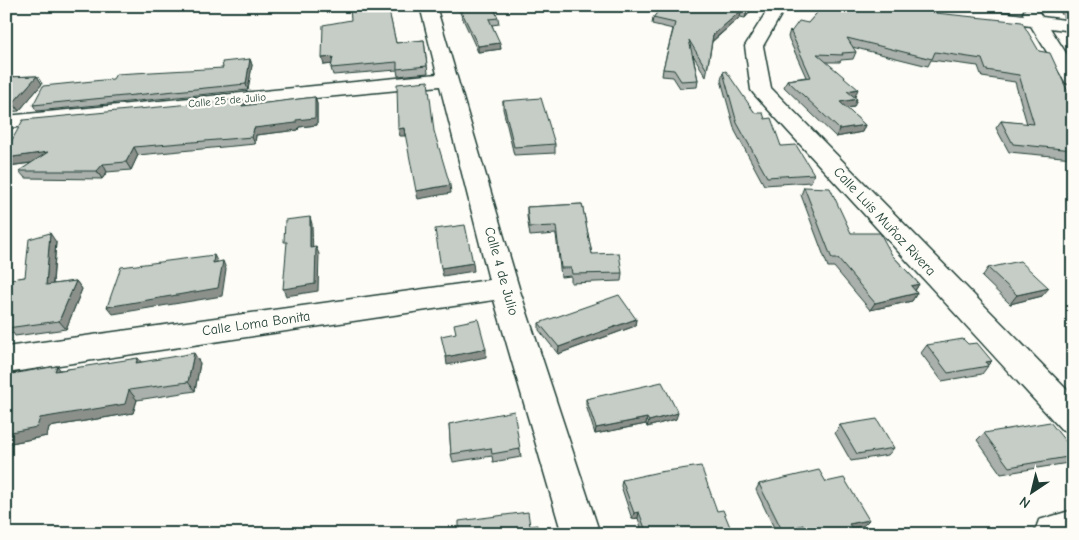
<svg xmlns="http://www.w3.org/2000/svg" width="1079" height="540" font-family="'Comic Neue',sans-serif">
<rect width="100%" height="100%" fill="#fdfcf7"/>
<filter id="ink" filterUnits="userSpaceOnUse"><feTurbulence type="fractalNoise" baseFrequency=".02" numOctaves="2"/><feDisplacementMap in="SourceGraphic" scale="10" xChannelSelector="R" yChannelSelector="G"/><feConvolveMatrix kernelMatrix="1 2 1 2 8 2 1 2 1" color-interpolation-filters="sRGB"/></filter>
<g filter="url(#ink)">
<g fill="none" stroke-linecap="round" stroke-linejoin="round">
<defs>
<g id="minor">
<path d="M420 6H436L519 288 600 534H562L494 300 6 373V347L489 280 440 86 6 128V116L437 74Z"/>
<path d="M770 6H786L763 46 771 88 1073 396V434L1061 429 754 94 751 90 745 46Z"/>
<path d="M919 6H953L1024 15 1023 13 1025 9H1037L1042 17 1073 21V31L1050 28 1073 64V85L1066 83 1031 26 962 18 921 10Z"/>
<path d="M1073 510V534H1034L1039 520Z"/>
</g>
</defs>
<!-- minor casing -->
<use href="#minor" stroke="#1f3d34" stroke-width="3"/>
<!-- minor -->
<use href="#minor" fill="#fdfcf7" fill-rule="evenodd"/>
</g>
<!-- wall -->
<g fill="#aab0ab" stroke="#1f3d34">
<path d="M364 6H407L408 10 389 12 396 43 424 40 428 73 398 76 397 70 333 75 331 68 332 64 324 65 351 20Z"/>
<path d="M457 6H493L498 18 499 24 492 25 501 49 478 52Z"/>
<path d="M662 6H755L745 18 740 17 712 42 706 77 693 55 698 80 697 87 680 88 673 77 662 76 663 69 673 29 652 24 653 18Z"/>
<path d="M1057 6H1073V19L1064 18Z"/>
<path d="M823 7 936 13 1039 51 1073 103V158L1009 152 996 128 1001 121 1027 124 1015 82 982 77 978 66 931 60 928 66 852 47 856 52 853 59 841 60 840 62H826L855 97H854V107L846 108 865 125 862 132 836 137 784 87 787 80 806 77 788 37 790 30 791 32 808 23Z"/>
<path d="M250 59 252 65 248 90 37 111 33 105 223 68Z"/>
<path d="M723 72 781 146 814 174 811 182 764 185 735 131 721 80Z"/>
<path d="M37 76 42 84 19 111 6 112V77Z"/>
<path d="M315 97 317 104V125L299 127 298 130 256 135 255 144 138 155 131 170 107 172 102 179 25 178 19 171 32 163 8 166 243 99 246 106Z"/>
<path d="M503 101 555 144V153L514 155 503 109Z"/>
<path d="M1073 186V194L1069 190Z"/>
<path d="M804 187 851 233 892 255 919 284 915 291 917 293 912 301 870 310 834 267H828L801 195Z"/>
<path d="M582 204 592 254 622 273 621 281 571 283V276L561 277 556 234 530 236 527 216V207Z"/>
<path d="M56 242 53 284 76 281 82 289 66 329 15 336 13 333 6 334V280L25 277Z"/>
<path d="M988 268 1042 296 1010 304 982 277Z"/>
<path d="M636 319 635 326 558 354 539 330V323Z"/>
<path d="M927 345 988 366 982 374 942 381 921 353Z"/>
<path d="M141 362 200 363 195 391 137 400 133 413 49 427 47 436 6 444V375L57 366 60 370Z"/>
<path d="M586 399 676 419 647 427 646 424 595 434 586 405Z"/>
<path d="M449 424 520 449 521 457 493 462 492 456 453 462 451 454Z"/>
<path d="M840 425 894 448 888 455 851 461 835 433Z"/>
<path d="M984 433 1073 451V459L1068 463 1001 474 977 440Z"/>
<path d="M622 480 717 511 733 534H643L638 518 632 519 621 486Z"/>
<path d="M826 482 869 520 863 526 852 528 855 534H800L799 531 788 534H777L756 490 759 484Z"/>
</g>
<!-- shaded-wall -->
<g fill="#8b908b" stroke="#1f3d34">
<path d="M388 6H407L408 10 389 12Z"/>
<path d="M751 6H755L745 18 747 11Z"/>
<path d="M742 10 740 17 711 42 713 35Z"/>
<path d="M500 43 501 49 478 52V46Z"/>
<path d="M333 57 334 64 324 65 322 58Z"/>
<path d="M250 59 252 65 248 90 246 84Z"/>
<path d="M37 76 42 84 19 111 13 103Z"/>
<path d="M858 89 855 97 845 98 847 91Z"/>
<path d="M315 97 317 104V125L299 127 298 130 256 135 255 144 252 137 254 128 296 120Z"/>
<path d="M243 99 246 107 242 106Z"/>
<path d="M857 99 854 107 837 109 840 102Z"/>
<path d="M865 125 862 132 836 137 839 129Z"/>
<path d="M404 128 405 136H400L398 129Z"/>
<path d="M134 147 138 155 131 170 126 162Z"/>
<path d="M48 152 53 160 8 166 6 164V158Z"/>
<path d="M103 164 107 172 102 179 97 171Z"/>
<path d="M450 185 451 193 418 199 416 191Z"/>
<path d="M310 217 312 224 313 255 310 248Z"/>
<path d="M50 233 56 242 52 293 46 285Z"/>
<path d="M316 247 319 254 318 291 286 296 283 289Z"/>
<path d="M214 255 218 263H213Z"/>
<path d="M223 261 226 269 222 296 113 314 107 307Z"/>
<path d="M473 263 474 271 443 276 441 268Z"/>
<path d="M76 281 82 289 66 329 59 321Z"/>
<path d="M919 284 914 292 911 286Z"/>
<path d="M1049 288 1042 296 1010 304 1017 295Z"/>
<path d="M917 293 912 301 870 310 875 303Z"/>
<path d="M636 319 635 326 558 354 559 347Z"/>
<path d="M486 349V357L447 365 446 357Z"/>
<path d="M194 353 200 363 195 391 188 382Z"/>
<path d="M138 358 145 367 136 363Z"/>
<path d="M992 361 987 366 986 362Z"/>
<path d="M57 366 65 375 55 371Z"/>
<path d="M129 390 137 400 133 413 49 427 47 436 6 444V433L40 418Z"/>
<path d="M678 413 676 419 647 427 649 421Z"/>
<path d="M647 418 646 424 595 434 596 428Z"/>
<path d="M639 512 638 518 632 519 634 513Z"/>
<path d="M869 520 863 526 844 530 849 524Z"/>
<path d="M803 525 799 531 788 534H780L782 530Z"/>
</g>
<!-- building -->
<g fill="#c6cdc7" stroke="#1f3d34">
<path d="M364 6H388L396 43 424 40 427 66 397 69V62L331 68 333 57 322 58 323 25 351 20 350 8Z"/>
<path d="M459 6H493L498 18 489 19 500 43 478 46Z"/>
<path d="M662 6H751L747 11 742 10 713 35 707 70 689 40 698 80 681 81 674 70 663 69 675 23 653 18Z"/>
<path d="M823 6H929L937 8 936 13 1022 22 1039 51 1050 53 1073 103V150L1013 144 1001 121 1034 124 1019 75 986 70 982 59 935 52 932 59 847 38 856 52 842 53 843 55 817 54 858 89 847 91 857 99 840 102 865 125 839 129 787 80 811 77 790 30 791 32 799 21 808 23Z"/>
<path d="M1065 6H1073V12L1068 11Z"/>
<path d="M250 59 246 84 33 105 43 86 113 79 116 74 223 68 222 62Z"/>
<path d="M726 71 755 113H763L765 119 771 118 781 146 796 145 814 174 767 177 737 123 723 72Z"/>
<path d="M37 76 13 103 6 104V77Z"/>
<path d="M428 81 434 131 450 185 416 191 404 128 398 129 397 84Z"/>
<path d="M315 97V118L296 120V123L254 128 252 137 134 147 126 162 103 164 97 171H19L48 152 6 158V151L23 120 243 99 242 106Z"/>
<path d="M541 98 555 144 514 147 503 101Z"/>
<path d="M804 187 830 188 851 233H880L892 255 919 284 911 286 917 293 875 303 838 259H832Z"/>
<path d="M582 204 592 254 619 253 622 273 572 274 571 268H561L556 226 529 227 527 207Z"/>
<path d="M310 217V248L316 247 315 284 283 289 287 242H284L285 220Z"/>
<path d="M465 225 473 263 441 268 435 229Z"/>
<path d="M50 233 46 285 76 281 59 321 7 328 9 325H6V280L25 277 29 239Z"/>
<path d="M214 255 213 263 223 261 218 288 107 307 121 267Z"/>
<path d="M1020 261 1049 288 1017 295 988 268Z"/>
<path d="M619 295 636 319 559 347 539 323Z"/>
<path d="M478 319 486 349 446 357 441 336 456 333 454 324Z"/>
<path d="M963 339 968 344 977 343 992 361 986 362 988 366 948 373 927 345Z"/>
<path d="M194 353 188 382 129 390 125 404 40 418 37 427 6 433V375L57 366 55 371 138 358 136 363Z"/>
<path d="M662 382 678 413 649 421 647 418 596 428 586 399Z"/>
<path d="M514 411 520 449 492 454 491 448 451 454 449 424Z"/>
<path d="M877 419 894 448 857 454 840 425Z"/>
<path d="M1050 422 1073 451V456L1009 467 984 433Z"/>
<path d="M701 466 717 511 723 510 733 534H647L639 512 634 513 622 480 659 472Z"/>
<path d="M819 470 826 482 844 478 869 520 849 524 855 533 808 534 803 525 782 530 759 484Z"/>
<path d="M528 512 530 526 537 525 539 534H459V521Z"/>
</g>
</g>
<g text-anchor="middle" stroke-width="4.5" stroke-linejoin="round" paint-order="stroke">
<!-- far-street labels -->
<g font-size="11" fill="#1f3d34" stroke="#fdfcf7">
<text transform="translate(227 100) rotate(-5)" y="4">Calle 25 de Julio</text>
</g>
<!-- street labels -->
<g font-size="14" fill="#1f3d34" stroke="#fdfcf7">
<text transform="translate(885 221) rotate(47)" y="5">Calle Luis Muñoz Rivera</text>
<text transform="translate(502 271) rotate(74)" y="5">Calle 4 de Julio</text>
<text transform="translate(256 323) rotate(-8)" y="5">Calle Loma Bonita</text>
</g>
</g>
<!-- margin -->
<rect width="1079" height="540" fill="none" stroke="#fdfcf7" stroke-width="25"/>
<rect x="12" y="12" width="1054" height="515" fill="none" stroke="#1f3d34" stroke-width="2" filter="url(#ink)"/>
<!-- north arrow -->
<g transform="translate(1032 492) rotate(215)" stroke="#fdfcf7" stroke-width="4" paint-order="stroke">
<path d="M0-4L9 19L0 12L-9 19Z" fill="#1f3d34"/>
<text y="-8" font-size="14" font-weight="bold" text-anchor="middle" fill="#1f3d34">N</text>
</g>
</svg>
